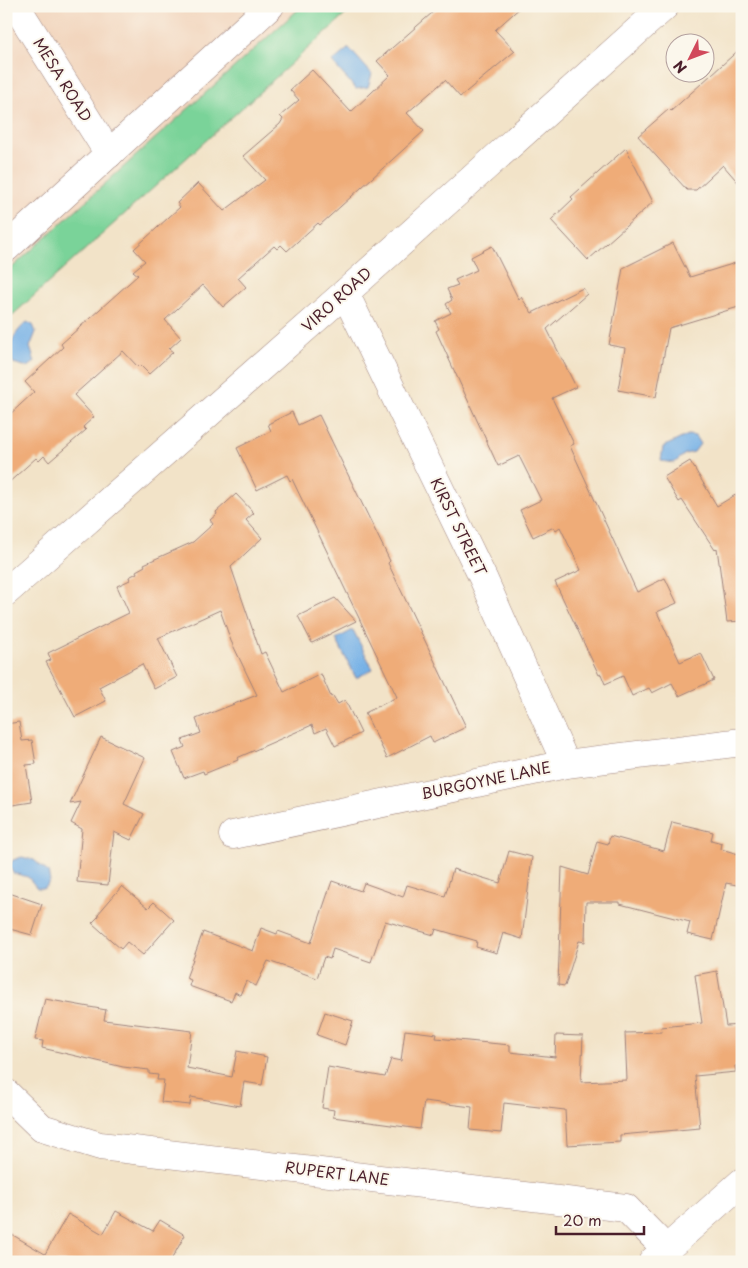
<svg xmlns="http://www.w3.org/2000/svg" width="748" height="1268" font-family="'Playpen Sans',sans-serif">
<rect width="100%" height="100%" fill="#fbf7ec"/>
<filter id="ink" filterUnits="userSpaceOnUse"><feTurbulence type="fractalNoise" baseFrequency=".02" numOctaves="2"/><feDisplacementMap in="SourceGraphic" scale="10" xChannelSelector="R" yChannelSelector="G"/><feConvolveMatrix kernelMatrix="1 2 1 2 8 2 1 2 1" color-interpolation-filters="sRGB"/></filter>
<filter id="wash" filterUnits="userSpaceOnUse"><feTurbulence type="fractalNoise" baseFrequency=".0096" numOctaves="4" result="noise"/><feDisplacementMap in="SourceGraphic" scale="20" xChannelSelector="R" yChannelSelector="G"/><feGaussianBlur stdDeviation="1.12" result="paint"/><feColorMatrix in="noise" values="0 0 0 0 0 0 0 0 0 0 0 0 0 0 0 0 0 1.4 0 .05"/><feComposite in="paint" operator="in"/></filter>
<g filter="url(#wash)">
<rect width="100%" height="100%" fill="#f2e3c8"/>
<!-- built -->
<path fill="#f2d5bd" d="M6 6H305L6 273Z"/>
<!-- green -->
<path fill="#7ad399" stroke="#627962" d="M302 6H355L6 321V273Z"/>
<!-- water -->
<g fill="#75b0e6" stroke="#606888">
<path d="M349 48 372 74 368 87 356 89 332 62Z"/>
<path d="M27 322 33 325 36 332 30 347 35 362 28 367 13 363C7 346 13 334 27 322Z"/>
<path d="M688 435 695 436 700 444 694 452 685 454 674 463 661 461 663 447Z"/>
<path d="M353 630 373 669 356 678 336 639Z"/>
<path d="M22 857 34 860 48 872 50 881 45 888H37L28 877 13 873 9 866 13 860Z"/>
</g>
<g id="blocks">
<!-- building -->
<g fill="#efac78">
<path d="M440 6H522L495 30 515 51 460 97 445 80 407 113 424 131 320 225 318 223 287 251 281 245 277 249 274 246 238 278 246 287 223 307 203 285 165 320 181 338 169 349 173 352 149 374 140 365 138 367 123 351 74 395 94 417 83 427 86 430 49 462 44 456 39 461 36 458 6 485V418L34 392 25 382 63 347 61 344 138 275 133 271 145 261 134 249 180 207 177 203 198 183 224 211 265 180 243 156 280 124 283 119 280 116 299 100 290 90 312 70 351 112 390 75 377 61Z"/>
<path d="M742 47V187L723 165 696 190H687L638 136 669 109 671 111Z"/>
<path d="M626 148 653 202 588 260 551 220 573 199 571 197Z"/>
<path d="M673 243 690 277 742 261V306L669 328 656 397 618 390 625 348 609 345 623 268Z"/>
<path d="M492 246 519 300 521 297 532 313 583 288 587 294 547 329 576 387 552 398 574 444 570 446 637 592 665 578 677 603 657 612 680 662 701 653 714 680 679 696 672 683 652 693 649 688 632 696 623 676 605 684 601 674 599 675 555 582 581 570 560 527 556 530 554 527 533 537 520 510 541 500 519 456 498 466 436 331 439 329 435 321 451 313 446 304 452 300 447 289 458 285 455 280 477 270 471 257Z"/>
<path d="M292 412 298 425 319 415 390 561 388 563 466 727 433 743 430 736 387 758 365 713 397 697 292 479 290 481 287 475 257 490 237 448 271 431 268 424Z"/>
<path d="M690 461 717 506 742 491V621L727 622 717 548 715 550 682 500 679 502 664 477Z"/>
<path d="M236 494 254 513 246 520 262 538 231 567 261 654 265 652 284 692 321 674 331 697 333 696 338 704 345 700 361 733 335 746 326 728 315 733 312 725 237 758 238 760 204 774 203 771 184 778 173 752 185 747 182 740 201 733 196 719 257 695 231 641 220 610 158 638 177 677 154 689 142 664 99 687 106 701 75 717 46 662 51 660 48 653 129 613 117 586 130 580 129 577 137 573 136 571 145 566 144 564 193 542 213 524 210 520 217 514 216 512Z"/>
<path d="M335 598 356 621 312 643 298 616Z"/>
<path d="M19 722 22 741 32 740 36 764 26 765 32 802 6 806V724Z"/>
<path d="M101 737 145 758 124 804 144 814 131 840 114 832 108 885 77 882 82 829 71 823 81 802 70 804Z"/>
<path d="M672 822 713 832 711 840 722 843 721 849 742 855V886L726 883 713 940 687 934 690 922 620 904V902H586L585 942 579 941 565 986 558 985 562 867 588 875 597 841 608 844 610 836 664 851Z"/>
<path d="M509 851 532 857 522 939 503 933 497 953 476 947 477 941 436 929 434 935 385 921 371 962 333 949 330 959 324 957 317 978 268 961 256 986 246 981 240 995 235 992 231 1001 189 986 191 980 186 978 203 932 253 951 261 928 277 934 278 931 311 943 332 881 361 891 364 883 403 897 407 885 445 896 453 869 500 883Z"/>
<path d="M122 886 148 908 154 902 174 920 143 955 127 942 121 949 92 923 99 916 98 914Z"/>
<path d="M6 892 42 904 32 935 6 928Z"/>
<path d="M717 971 726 1026 742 1025V1065L735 1066 736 1072 695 1076 700 1128 620 1135V1142L567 1145 565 1110 504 1103 501 1133 470 1130 472 1107 424 1101 420 1129 333 1117 334 1110 322 1108 328 1067 385 1077 391 1059 401 1061 405 1030 437 1034 436 1038 510 1045V1052L555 1057 556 1035 583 1036 581 1082 627 1080 625 1033 662 1032 661 1027 702 1023 695 975Z"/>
<path d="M45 999 106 1010 104 1020 192 1031 187 1068 232 1077 237 1051 267 1057 262 1085 244 1082 240 1106 191 1097 190 1105 161 1102 164 1080H157L158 1075 149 1074V1070L123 1067 42 1048 43 1041 35 1040Z"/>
<path d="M325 1012 353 1021 345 1045 317 1035Z"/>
<path d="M116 1211 153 1231 160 1220 185 1235 170 1262H6V1231L45 1254 68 1214 103 1234Z"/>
</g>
</g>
</g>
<g filter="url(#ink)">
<use href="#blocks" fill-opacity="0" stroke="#9e817a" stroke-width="1"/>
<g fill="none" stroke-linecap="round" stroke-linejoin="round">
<defs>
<g id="minor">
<path d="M16 6 109 154"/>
<path d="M6 248 270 6"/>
<path d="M345 293 483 578 566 764"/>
<path d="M6 592 345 293 665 6"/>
<path d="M233 835 566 764 742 742"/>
<path d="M6 1093 42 1128 100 1146 626 1208 666 1249"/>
<path d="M653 1261 742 1182"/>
</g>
</defs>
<!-- minor casing -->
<use href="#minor" stroke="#9e817a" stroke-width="29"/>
<!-- minor -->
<use href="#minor" stroke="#fff" stroke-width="28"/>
</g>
</g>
<g text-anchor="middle" stroke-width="4" stroke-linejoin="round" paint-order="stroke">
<!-- street labels -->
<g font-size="15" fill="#4a1f2b" stroke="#fbf7ec">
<text transform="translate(62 80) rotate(58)" y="5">MESA ROAD</text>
<text transform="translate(337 300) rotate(-42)" y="5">VIRO ROAD</text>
<text transform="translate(458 527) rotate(64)" y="5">KIRST STREET</text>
<text transform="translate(486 781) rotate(-12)" y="5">BURGOYNE LANE</text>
<text transform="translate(337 1174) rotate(7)" y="5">RUPERT LANE</text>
</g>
</g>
<!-- margin -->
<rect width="748" height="1268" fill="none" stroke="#fbf7ec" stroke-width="25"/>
<!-- north arrow -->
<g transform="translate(690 58) rotate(228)"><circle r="24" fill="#fbf7ec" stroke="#b4a19f"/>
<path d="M0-4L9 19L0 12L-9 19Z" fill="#d1495b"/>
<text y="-8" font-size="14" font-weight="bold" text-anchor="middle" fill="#4a1f2b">N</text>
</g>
<!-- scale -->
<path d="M556 1226v8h88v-8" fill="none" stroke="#4a1f2b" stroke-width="2.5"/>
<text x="563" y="1226" font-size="15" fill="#4a1f2b" stroke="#fbf7ec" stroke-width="4" paint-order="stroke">20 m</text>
</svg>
